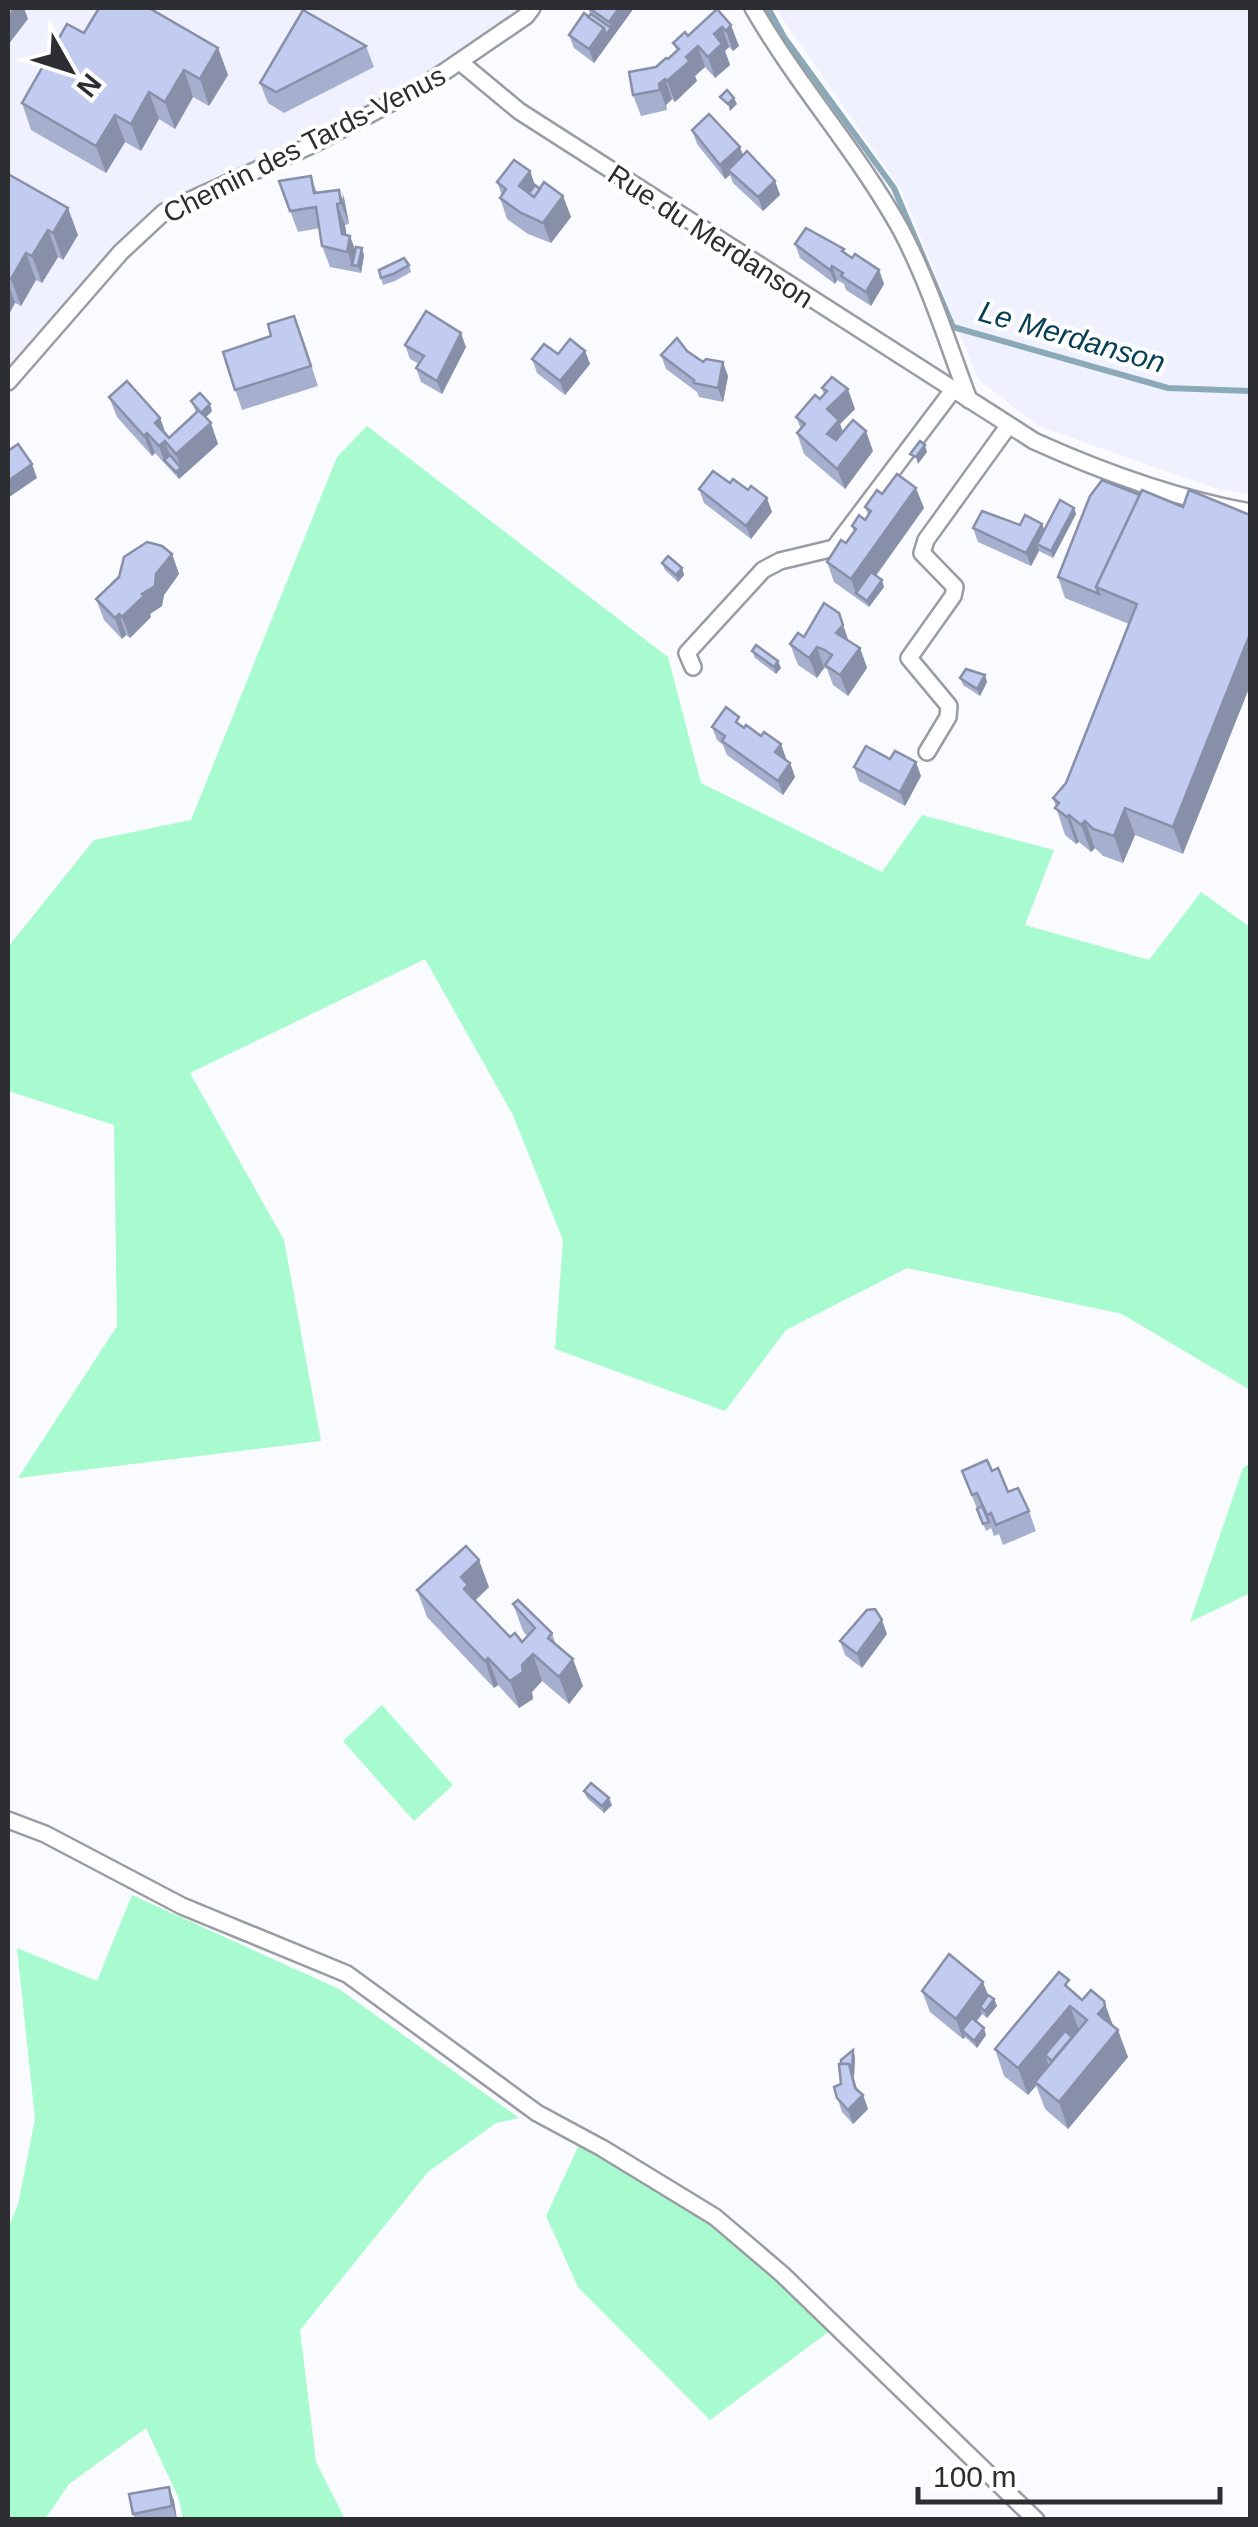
<svg xmlns="http://www.w3.org/2000/svg" width="1258" height="2527" font-family="Arial,sans-serif">
<rect width="100%" height="100%" fill="#fafbfe"/>
<!-- built -->
<g fill="#eff2fe">
<path d="M8 8H520L426 77 156 210 8 378Z"/>
<path d="M775 8H1250V495L1214 488 1038 426 978 379 902 191Z"/>
</g>
<!-- green -->
<g fill="#a7fbce">
<path d="M367 426 668 657 701 783 882 872 922 815 1054 850 1025 925 1149 960 1201 892 1250 927V1390L1122 1314 907 1268 786 1330 725 1411 555 1349 563 1240 513 1115 425 959 190 1073 284 1240 321 1441 18 1478 117 1326 114 1125 8 1091V947L94 840 191 820 337 457Z"/>
<path d="M1250 1463V1593L1190 1622 1243 1468Z"/>
<path d="M382 1705 453 1785 414 1821 343 1741Z"/>
<path d="M132 1895 339 1989 519 2118 496 2123 428 2172 300 2330 316 2462 345 2519H183L179 2499 146 2428 69 2484 45 2519H8V2228L18 2204 35 2119 17 1948 97 1981Z"/>
<path d="M580 2143 715 2217 831 2330 710 2420 578 2287 546 2216Z"/>
</g>
<g fill="none" stroke-linecap="round" stroke-linejoin="round">
<!-- stream -->
<path stroke="#8ca9b8" stroke-width="6" d="M768 8 784 37 894 188 953 327 1168 388 1250 391"/>
<defs>
<g id="minor">
<path d="M753 8C797 85 858 152 901 230 929 283 948 344 969 400"/>
<path d="M460 62 519 111 1034 441C1105 473 1174 498 1250 512"/>
<path d="M8 382 121 252 164 212 314 144 425 85 526 16 532 8"/>
<path d="M693 667 687 653 763 570 780 561 834 548 953 390"/>
<path d="M927 752 948 717 949 706 909 658 953 596 955 587 922 553 926 540 1009 425"/>
<path d="M8 1820 45 1834 182 1906 347 1974 537 2113 602 2148 715 2217 782 2274 1036 2520"/>
</g>
</defs>
<!-- minor casing -->
<use href="#minor" stroke="#9a9ca4" stroke-width="20"/>
<!-- minor -->
<use href="#minor" stroke="#fff" stroke-width="15"/>
</g>
<!-- wall -->
<g fill="#a7afce">
<path d="M588 8H634L594 63 574 48 569 35 588 17 590 14Z"/>
<path d="M717 9 739 46 733 51 729 47 725 51 730 65 715 78 705 67 695 76 697 81 675 102 672 99 666 105 667 110 641 116 633 95 656 67 677 51 673 43 688 36Z"/>
<path d="M84 33 218 48 228 75 209 106 193 97 175 129 159 119 141 151 125 142 106 173 31 130 22 103Z"/>
<path d="M366 46 374 67 284 113 268 103 260 83Z"/>
<path d="M692 130 743 155 775 181 780 195 763 211 733 183 730 175 725 179 697 144Z"/>
<path d="M530 171 535 185 540 189 563 196 571 217 551 243 528 234 507 219 500 198 502 195 497 182Z"/>
<path d="M8 174 78 235 63 260 58 257 42 283 36 280 21 306 15 303 8 316Z"/>
<path d="M311 176 317 193 344 198 349 224 345 225 346 235 355 250 364 255 361 273 330 267 322 246 320 228 298 232 279 181Z"/>
<path d="M795 244 844 249 845 254 852 258 879 270 884 284 871 306 846 290 844 284 837 280 835 284 800 258Z"/>
<path d="M409 265 411 272 395 281 383 285 379 270Z"/>
<path d="M271 336H302L318 386 242 410 223 352Z"/>
<path d="M405 345 466 347 442 394 421 382 416 368 419 364 410 359Z"/>
<path d="M585 351 590 364 565 395 537 373 532 359Z"/>
<path d="M687 351 728 376 723 402 699 397 697 392 666 369 661 355Z"/>
<path d="M822 388 855 409 840 424 843 432 873 451 845 489 804 454 797 433 801 429 796 417 824 394Z"/>
<path d="M109 397 160 418 165 431 170 437 196 412 191 401 212 411 206 417 218 444 179 479 155 453 152 456 117 417Z"/>
<path d="M699 489 772 512 751 539 704 503Z"/>
<path d="M882 494 924 508 876 576 884 587 869 607 834 582 827 562 846 543 854 532 852 526 865 520 868 515 865 507Z"/>
<path d="M1140 495 1183 854 1135 835 1123 863 1103 856 1095 848 1091 852 1079 842 1076 844 1065 835 1053 798 1066 783 1129 624 1065 598 1058 577Z"/>
<path d="M1074 508 1076 514 1053 558 1039 551 1031 566 978 542 973 528 1020 525 1044 531Z"/>
<path d="M172 554 179 574 164 595 162 606 150 614 151 617 130 638 126 635 122 639 104 620 96 599Z"/>
<path d="M662 563 682 568 684 575 678 582 665 570Z"/>
<path d="M804 637 849 641 860 648 867 668 848 696 833 685 827 669 824 668 817 678 798 665 790 644Z"/>
<path d="M752 651 781 668 776 674 755 658Z"/>
<path d="M960 678 987 682 980 696 963 685Z"/>
<path d="M712 727H743L786 758 785 759 790 763 795 777 783 795 727 755 723 745 717 740Z"/>
<path d="M890 759 921 776 905 806 859 781 854 767Z"/>
<path d="M962 1471H992L1008 1492 1029 1511 1036 1531 1003 1545 999 1534 994 1536 991 1528 986 1531Z"/>
<path d="M489 1587 475 1601 510 1637 522 1642 527 1636 523 1631 513 1604 552 1633 556 1645 583 1686 569 1704 542 1681 532 1692 533 1699 519 1708 498 1685 494 1688 427 1617 417 1590Z"/>
<path d="M887 1634 862 1668 845 1655 840 1641Z"/>
<path d="M584 1791 612 1805 604 1813 587 1798Z"/>
<path d="M922 1991 988 1995 994 1999 997 2006 987 2018 982 2014 976 2022 986 2035 977 2048 965 2037 963 2039 930 2012Z"/>
<path d="M1074 1993 1113 2026 1128 2057 1068 2129 1045 2109 1036 2085 1028 2095 1004 2076 995 2049Z"/>
<path d="M853 2050 855 2057 854 2078 857 2090 863 2095 868 2109 853 2124 842 2112 834 2087 841 2084V2064Z"/>
<path d="M169 2487 174 2501 177 2520H135L133 2514Z"/>
</g>
<!-- shaded-wall -->
<g fill="#888fa8">
<path d="M13 8H24L28 19 8 45V15Z"/>
<path d="M619 8H634L594 63 589 49 604 28H611L609 22Z"/>
<path d="M731 25 739 46 733 51 726 31Z"/>
<path d="M722 27 729 47 725 51 730 65 715 78 708 57 714 34Z"/>
<path d="M698 46 705 67 695 76 697 81 675 102 667 81 665 79 672 99 666 105 667 110 660 90 659 84 661 80Z"/>
<path d="M218 48 228 75 209 106 200 79Z"/>
<path d="M184 70 193 97 175 129 165 102Z"/>
<path d="M149 92 159 119 141 151 131 124Z"/>
<path d="M734 98 737 104 730 111 728 104Z"/>
<path d="M115 115 125 142 106 173 96 146Z"/>
<path d="M740 147 745 161 727 168 730 175 725 179 720 165Z"/>
<path d="M530 171 537 192 524 200 519 186Z"/>
<path d="M775 181 780 195 763 211 758 197Z"/>
<path d="M339 190 344 203 342 191 344 198 349 224 341 203Z"/>
<path d="M563 196 571 217 551 243 543 223Z"/>
<path d="M337 204 345 225 348 246 350 236 358 257 352 265 342 234Z"/>
<path d="M68 208 78 235 63 260 53 233Z"/>
<path d="M48 230 58 257 42 283 32 256Z"/>
<path d="M362 248 364 255 361 273 358 266Z"/>
<path d="M26 253 36 280 21 306 11 279Z"/>
<path d="M832 266 837 280 835 284 830 270Z"/>
<path d="M879 270 884 284 871 306 866 292Z"/>
<path d="M8 283 15 303 8 316Z"/>
<path d="M461 333 466 347 442 394 437 381Z"/>
<path d="M585 351 590 364 565 395 560 381Z"/>
<path d="M723 362 728 376 723 402 718 388Z"/>
<path d="M848 389 855 409 840 424 846 441 835 454 827 434V409Z"/>
<path d="M210 404 212 411 203 420 201 413Z"/>
<path d="M160 418 167 438 155 423Z"/>
<path d="M211 423 218 444 179 479 176 472 181 468 176 454Z"/>
<path d="M866 431 873 451 845 489 837 469Z"/>
<path d="M147 433 155 453 152 456 144 436Z"/>
<path d="M165 441 172 462 164 460 159 446Z"/>
<path d="M925 445 927 452 918 464 916 457Z"/>
<path d="M32 464 37 478 8 498V481Z"/>
<path d="M916 488 924 508 861 596 856 593 851 579Z"/>
<path d="M767 498 772 512 751 539 746 526Z"/>
<path d="M1074 508 1076 514 1053 558 1051 551Z"/>
<path d="M1042 524 1047 537 1037 544 1039 551 1031 566 1026 553Z"/>
<path d="M172 554 179 574 164 595 162 606 150 614 151 617 130 638 122 617Z"/>
<path d="M682 568 684 575 678 582 676 575Z"/>
<path d="M882 580 884 587 869 607 867 601Z"/>
<path d="M839 613 850 645 836 633Z"/>
<path d="M119 614 126 635 122 639 115 618Z"/>
<path d="M1250 634V686L1183 854 1173 827Z"/>
<path d="M817 647 824 668 817 678 809 658Z"/>
<path d="M860 648 867 668 848 696 840 675Z"/>
<path d="M778 661 781 668 776 674 774 667Z"/>
<path d="M985 675 987 682 980 696 977 689Z"/>
<path d="M781 744 786 758 780 766 775 752Z"/>
<path d="M916 762 921 776 905 806 900 792Z"/>
<path d="M790 763 795 777 783 795 778 781Z"/>
<path d="M1125 808 1135 835 1123 863 1114 836Z"/>
<path d="M1069 815 1079 842 1076 844 1067 817Z"/>
<path d="M1085 821 1095 848 1091 852 1081 825Z"/>
<path d="M479 1560 489 1587 474 1601 473 1616 461 1577Z"/>
<path d="M882 1620 887 1634 862 1668 857 1654Z"/>
<path d="M533 1654 542 1681 532 1692 533 1699 519 1708 510 1681Z"/>
<path d="M488 1658 498 1685 494 1688 485 1661Z"/>
<path d="M573 1659 583 1686 569 1704 559 1677Z"/>
<path d="M609 1798 612 1805 604 1813 602 1806Z"/>
<path d="M983 1982 991 2002 980 2007 982 2014 967 2034 962 2030 965 2037 963 2039 956 2019Z"/>
<path d="M994 1999 997 2006 987 2018 985 2011Z"/>
<path d="M1104 2001 1114 2028 1098 2014Z"/>
<path d="M1070 2006 1080 2033 1045 2055 1050 2069 1035 2082 1036 2086 1028 2095 1018 2068Z"/>
<path d="M984 2028 986 2035 977 2048 974 2041Z"/>
<path d="M1118 2030 1128 2057 1068 2129 1059 2102Z"/>
<path d="M853 2050 855 2057 854 2078 852 2071Z"/>
<path d="M849 2064 860 2098 863 2095 868 2109 853 2124 848 2110 855 2088Z"/>
<path d="M169 2487 174 2501 177 2520 172 2506Z"/>
</g>
<!-- building -->
<g fill="#c2ccf0" stroke="#888fa8" stroke-width="2.5">
<path d="M99 8H149L218 48 200 79 184 70 165 102 149 92 131 124 115 115 96 146 22 103 67 24 84 33Z"/>
<path d="M589 8H619L609 22Z"/>
<path d="M717 9 731 25 726 31 722 27 714 34 722 44 708 57 698 46 686 57 690 61 667 81 665 79 659 84 660 90 633 95 629 72 656 67 666 58 668 59 679 49 673 43 685 32 688 36Z"/>
<path d="M303 10 366 46 276 92 260 83Z"/>
<path d="M584 13 604 28 589 49 569 35Z"/>
<path d="M591 14 611 28 606 35 604 28 588 17Z"/>
<path d="M727 90 734 98 728 104 720 97Z"/>
<path d="M709 114 740 147 720 165 692 130Z"/>
<path d="M747 151 775 181 758 197 728 170Z"/>
<path d="M514 160 530 171 519 186 534 197 544 182 563 196 543 223 521 213 500 198 506 189 497 182Z"/>
<path d="M8 174 68 208 53 233 48 230 32 256 26 253 11 279 8 278Z"/>
<path d="M311 176 314 193 339 190 341 203 337 204 342 234 350 236 347 252 322 246 316 207 290 211 279 181Z"/>
<path d="M535 185 540 189 534 197 529 193Z"/>
<path d="M806 228 844 249 842 251 852 258 855 254 879 270 866 292 841 276 843 273 832 266 830 270 795 244Z"/>
<path d="M356 247 362 248 358 266 352 265Z"/>
<path d="M404 258 409 265 393 274 381 278 379 270Z"/>
<path d="M426 311 461 333 437 381 416 368 424 356 405 345Z"/>
<path d="M294 316 311 366 235 390 223 352 271 336 268 324Z"/>
<path d="M677 338 687 351 703 362 706 359 723 362 718 388 694 383V380L661 355Z"/>
<path d="M570 339 585 351 560 381 532 359 544 344 558 354Z"/>
<path d="M832 377 848 389 827 409 839 420 827 434 836 440 853 420 866 431 837 469 797 433 805 424 796 417 815 395 820 399 827 391 822 388Z"/>
<path d="M127 381 160 418 155 423 169 438 199 410 211 423 176 454 165 441 159 446 147 433 144 436 109 397Z"/>
<path d="M200 393 210 404 201 413 191 401Z"/>
<path d="M920 441 925 445 916 457 910 454Z"/>
<path d="M18 444 32 464 8 481V451Z"/>
<path d="M170 455 181 468 176 472 164 460Z"/>
<path d="M713 471 730 483 733 479 748 490 751 486 767 498 746 526 699 489Z"/>
<path d="M897 474 916 488 851 579 827 562 841 540 846 543 856 529 852 526 859 515 865 520 871 511 865 507 877 490 882 494Z"/>
<path d="M1102 480 1140 495 1096 587 1099 594 1058 577 1090 496Z"/>
<path d="M1142 490 1183 507 1189 490 1250 515V634L1173 827 1125 808 1114 836 1093 829 1085 821 1081 825 1069 815 1067 817 1055 808 1059 803 1053 798 1066 783 1137 604 1096 587Z"/>
<path d="M1060 500 1074 508 1051 551 1037 544Z"/>
<path d="M982 511 1020 525 1025 515 1042 524 1026 553 973 528Z"/>
<path d="M147 542 162 546 172 554 156 574 155 586 142 594 144 596 122 617 119 614 115 618 96 599 119 577 124 557Z"/>
<path d="M668 556 682 568 676 575 662 563Z"/>
<path d="M871 572 882 580 867 601 856 593Z"/>
<path d="M824 603 839 613 843 625 836 633 860 648 840 675 825 665 832 655 825 650 817 647 809 658 790 644 798 633 804 637Z"/>
<path d="M756 645 778 661 774 667 752 651Z"/>
<path d="M966 669 985 675 977 689 960 678Z"/>
<path d="M726 707 739 717 736 722 744 728 746 725 761 736 764 732 781 744 775 752 790 763 778 781 722 741 725 736 712 727Z"/>
<path d="M866 746 890 759 895 751 916 762 900 792 854 767Z"/>
<path d="M987 1460 992 1471 998 1468 1008 1492 1018 1488 1029 1511 996 1525 991 1513 987 1515 977 1493 972 1495 962 1471Z"/>
<path d="M982 1506 989 1522 983 1524 977 1509Z"/>
<path d="M466 1546 479 1560 461 1577 468 1585 464 1589 510 1637 515 1633 522 1642 535 1628 513 1604 518 1600 552 1633 548 1638 573 1659 559 1677 533 1654 522 1665 523 1672 510 1681 488 1658 485 1661 417 1590Z"/>
<path d="M875 1609 882 1620 857 1654 840 1641 867 1610Z"/>
<path d="M591 1783 609 1798 602 1806 584 1791Z"/>
<path d="M949 1954 983 1982 956 2019 922 1991Z"/>
<path d="M1059 1972 1069 1980 1065 1985 1082 2000 1091 1990 1104 2001 1105 2006 1098 2014 1118 2030 1059 2102 1035 2082 1087 2020 1070 2006 1018 2068 995 2049Z"/>
<path d="M988 1995 994 1999 985 2011 980 2007Z"/>
<path d="M972 2018 984 2028 974 2041 962 2030Z"/>
<path d="M1065 2031 1072 2037 1052 2061 1045 2055Z"/>
<path d="M853 2050 852 2071 849 2064H841V2060Z"/>
<path d="M839 2064H849L855 2088 863 2095 848 2110 837 2098 834 2087 841 2084Z"/>
<path d="M169 2487 172 2506 133 2514 129 2494Z"/>
</g>
<g text-anchor="middle" stroke-width="8" stroke-linejoin="round" paint-order="stroke">
<!-- street labels -->
<g font-size="28" fill="#2d2e31" stroke="#fff">
<text transform="translate(304 144) rotate(-27)" y="10">Chemin des Tards-Venus</text>
<text transform="translate(711 236) rotate(33)" y="10">Rue du Merdanson</text>
</g>
<!-- water labels -->
<g font-size="30" font-style="italic" fill="#074054" stroke="#fff">
<text transform="translate(1072 337) rotate(16)" y="10">Le Merdanson</text>
</g>
</g>
<!-- border -->
<rect width="1258" height="2527" fill="none" stroke="#2d2e31" stroke-width="20"/>
<!-- north arrow -->
<g transform="translate(70 70) rotate(129)" stroke="#ffffff" stroke-width="8" paint-order="stroke">
<path d="M0-8L18 38L0 25L-18 38Z" fill="#2d2e31"/>
<text y="-15" font-size="28" font-weight="bold" text-anchor="middle" fill="#2d2e31">N</text>
</g>
<!-- scale -->
<path d="M918 2487v15h302v-15" fill="none" stroke="#2d2e31" stroke-width="5"/>
<text x="933" y="2487" font-size="30" fill="#2d2e31" stroke="#ffffff" stroke-width="8" paint-order="stroke">100 m</text>
</svg>
